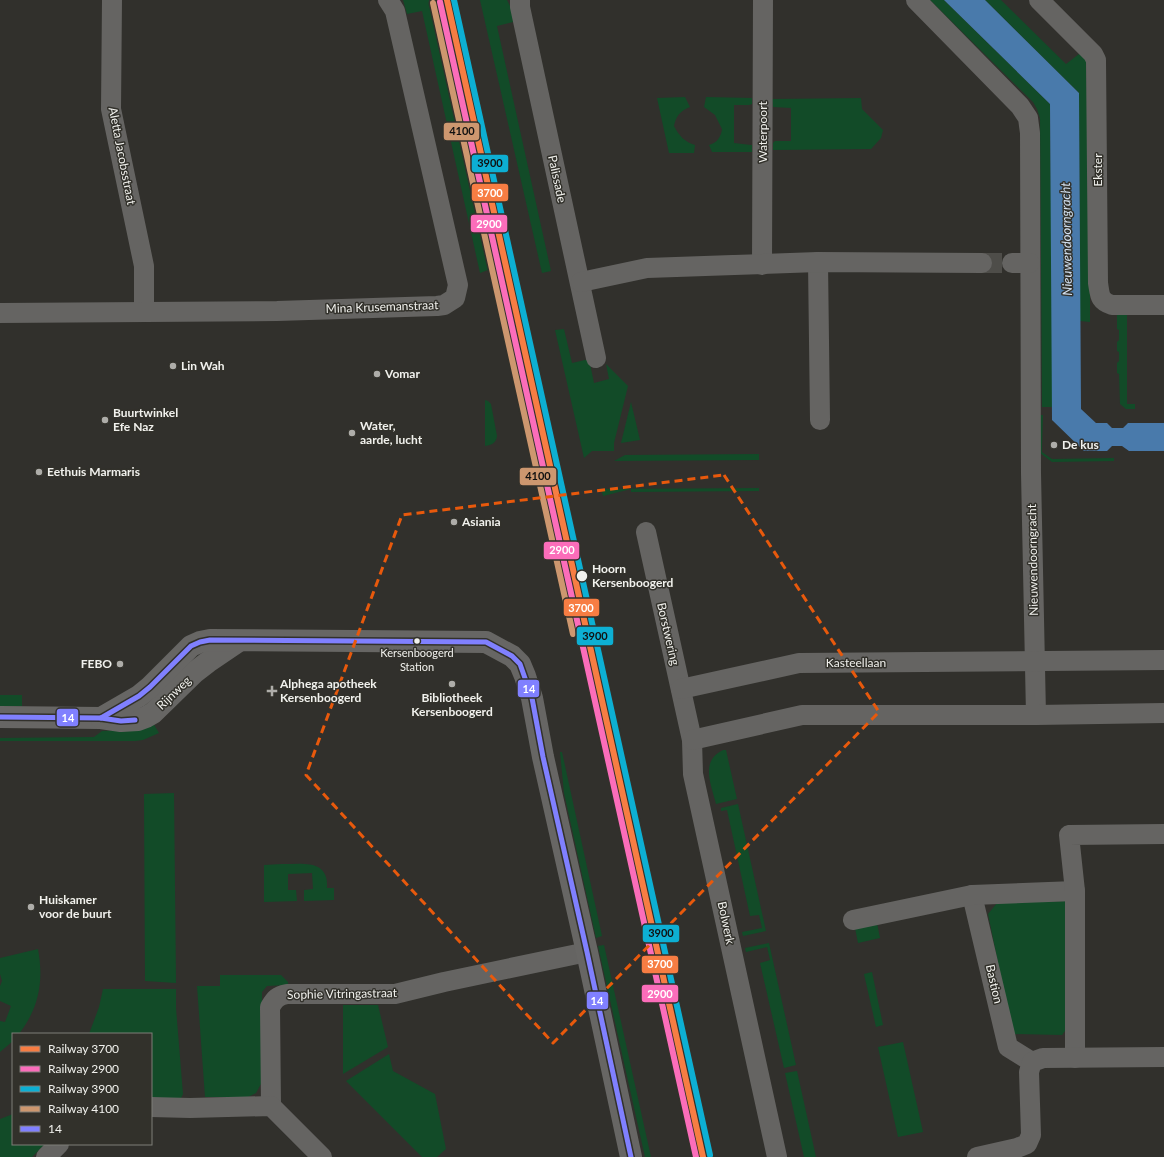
<svg xmlns="http://www.w3.org/2000/svg" width="1164" height="1157" font-family="Lato,sans-serif">
<rect width="100%" height="100%" fill="#31302c"/>
<!-- green -->
<g fill="#124b28">
<path d="M403 0H429L488 270 480 273 422 11 407 14Z"/>
<path d="M480 0H507L511 8 513 22 497 26 551 271 542 273Z"/>
<path d="M930 0H944L1050 104 1053 407H1042L1040 118 1037 109 1033 102Z"/>
<path d="M985 0H1001L1066 64 1079 54 1086 59 1090 179V322L1080 321 1079 93Z"/>
<path d="M685 97 690 107C680 111 676 116 674 126 679 136 685 142 695 145L694 153H669L657 98Z"/>
<path d="M706 97 752 98V104L749 105H734V143L751 145H752V152H712L709 145C717 143 721 137 722 129L715 115 704 107Z"/>
<path d="M861 98 862 109 883 130 881 138 871 149 773 150V143L775 141H791V108L773 107 772 99Z"/>
<path d="M1117 314 1127 315V404H1135V409H1126L1120 404 1119 374 1117 373V363L1119 361V352L1117 351V342L1119 340V330L1117 329Z"/>
<path d="M564 329 572 363 589 359 594 383 609 379 606 364 628 386 614 443V451H592L584 458 555 330Z"/>
<path d="M485 400 488 401 491 404 497 436C496 443 492 445 485 446Z"/>
<path d="M631 402 640 440 621 443Z"/>
<path d="M1040 415H1043L1042 452 1052 459 1114 458V461L1052 462 1040 453Z"/>
<path d="M759 454V460L614 461 625 455Z"/>
<path d="M759 488V491L631 492V489L603 496 601 489Z"/>
<rect x="0" y="695" width="22" height="11"/>
<path d="M153 723 159 733 143 740 135 741H0V738L94 737 102 731 122 730Z"/>
<path d="M723 750H726L737 799 716 804C711 784 700 761 723 750Z"/>
<path d="M560 752H562L602 936 596 938 564 793Z"/>
<path d="M174 793 176 983 145 981 144 794Z"/>
<path d="M738 804 766 931 743 936 742 932 762 928 759 915 750 916 727 810 721 811V808Z"/>
<path d="M282 864C303 864 329 859 327 888H334V900L304 901V890L313 889 312 873 288 874V890H296L297 901 264 902V865Z"/>
<path d="M1067 901 1065 1031 1062 1035 1011 1034 1002 982 988 914 997 903Z"/>
<path d="M877 923 880 938 858 943 855 928Z"/>
<path d="M769 943 796 1065 784 1068 760 963 770 960 767 947 746 952 745 948Z"/>
<path d="M604 945 651 1157H645L598 946Z"/>
<path d="M38 949C44 981 39 1008 19 1034H13V1041L0 1052V1021L5 1022 11 1006 0 1001V986L2 981 0 974V958Z"/>
<path d="M872 972 883 1025 876 1027 864 974Z"/>
<path d="M220 975H281L288 982V985L267 986 262 992V1082L256 1093 248 1097H205L197 986H220Z"/>
<path d="M103 989H176V1008L183 1094 181 1098H151V1034H89L99 1007Z"/>
<path d="M343 1005H378L388 1047 343 1074Z"/>
<path d="M903 1042 923 1132 898 1137 878 1047Z"/>
<path d="M389 1054 393 1071 435 1094 446 1149 437 1157H422L346 1081Z"/>
<path d="M797 1071 816 1157H804L785 1073Z"/>
<path d="M13 1114V1144H45L32 1157H0V1119Z"/>
</g>
<!-- water -->
<path fill="#497aab" d="M944 0H985L1079 93 1081 409 1096 423H1107L1112 428H1123L1128 423H1164V451H1129L1122 446H1112L1107 451H1084L1052 420 1050 104Z"/>
<g fill="none" stroke-linecap="round" stroke-linejoin="round">
<!-- street-tunnel -->
<path stroke="#4e4d49" stroke-width="20" stroke-dasharray="20 10" stroke-linecap="butt" d="M982 263H1012"/>
<!-- street -->
<g stroke="#656462" stroke-width="20">
<path d="M112 0 111 109 144 266V311"/>
<path d="M520 0V7L596 358"/>
<path d="M916 0 1020 106 1028 118 1030 133 1031 473 1036 715"/>
<path d="M1039 0 1093 54 1096 60 1098 283C1100 295 1099 301 1112 305H1164"/>
<path d="M818 262 820 420"/>
<path d="M1012 263H1030"/>
<path d="M762 265 763 0"/>
<path d="M581 282 647 268 818 262 982 263"/>
<path d="M0 313 277 311 437 306 444 305 455 298 458 285 395 11 388 0"/>
<path d="M646 532 692 740 693 774 777 1157"/>
<path d="M681 689 799 663 1164 660"/>
<path d="M692 740 802 715H1036L1164 713"/>
<path d="M972 895 1008 1047 1032 1062"/>
<path d="M853 920 972 895 1075 891"/>
<path d="M1075 1058V891L1069 835 1164 834"/>
<path d="M271 1106 270 1007C275 999 277 996 287 994H395L444 982 587 952"/>
<path d="M151 1107 190 1108 271 1106 322 1157"/>
<path d="M46 1157 59 1144"/>
<path d="M977 1157 1017 1148 1027 1144 1031 1135 1029 1072 1032 1062 1043 1058 1164 1057"/>
</g>
<!-- secondary -->
<g stroke="#676664" stroke-width="22">
<path d="M0 717 101 718 121 721 138 720 146 717 153 713 195 672 208 662 239 641"/>
<path d="M101 718 139 696 150 687 191 646 200 642 210 640 486 642 512 656 520 664 525 676 532 698 543 757 587 952 631 1157"/>
</g>
<defs>
<g id="bus-1">
<path d="M0 717 101 718 121 721 135 720"/>
<path d="M101 718 139 696 150 687 191 646 200 642 210 640 486 642 512 656 520 664 532 698 543 757 587 952 631 1157"/>
</g>
</defs>
<!-- bus-1 casing -->
<use href="#bus-1" stroke="#32312b" stroke-width="8"/>
<!-- bus-1 -->
<use href="#bus-1" stroke="#8080ff" stroke-width="5"/>
<defs>
<path id="rail-1" d="M447 0 703 1157"/>
<path id="rail-2" d="M440 2 696 1157"/>
<path id="rail-3" d="M454 0 710 1155"/>
<path id="rail-4" d="M433 3 573 634"/>
</defs>
<!-- rail-1 casing -->
<use href="#rail-1" stroke="#32312b" stroke-width="9"/>
<!-- rail-2 casing -->
<use href="#rail-2" stroke="#32312b" stroke-width="9"/>
<!-- rail-3 casing -->
<use href="#rail-3" stroke="#32312b" stroke-width="9"/>
<!-- rail-4 casing -->
<use href="#rail-4" stroke="#32312b" stroke-width="9"/>
<!-- rail-1 -->
<use href="#rail-1" stroke="#f77d43" stroke-width="6"/>
<!-- rail-2 -->
<use href="#rail-2" stroke="#fb6dba" stroke-width="6"/>
<!-- rail-3 -->
<use href="#rail-3" stroke="#0dafd3" stroke-width="6"/>
<!-- rail-4 -->
<use href="#rail-4" stroke="#cd976f" stroke-width="6"/>
</g>
<!-- marked area -->
<path fill="none" stroke="#e8590c" stroke-width="3" stroke-dasharray="8 5" stroke-linejoin="round" d="M724 475 879 712 553 1043 306 775 402 515Z"/>
<!-- markers -->
<g fill="#aeada9" stroke="#32312b" stroke-width="1.5">
<circle cx="173" cy="366" r="4"/>
<circle cx="377" cy="374" r="4"/>
<circle cx="105" cy="420" r="4"/>
<circle cx="352" cy="433" r="4"/>
<circle cx="1054" cy="445" r="4"/>
<circle cx="39" cy="472" r="4"/>
<circle cx="454" cy="522" r="4"/>
<circle cx="120" cy="664" r="4"/>
<circle cx="452" cy="684" r="4"/>
<path d="M270 685h4v4h4v4h-4v4h-4v-4h-4v-4h4z"/>
<circle cx="31" cy="907" r="4"/>
</g>
<g fill="#f1f1ed" stroke="#32312b" stroke-width="1.5">
<circle cx="582" cy="576" r="6"/>
<circle cx="417" cy="641" r="3.5"/>
</g>
<g text-anchor="middle" stroke-width="3" stroke-linejoin="round" paint-order="stroke">
<!-- bus labels -->
<g font-size="11" fill="#f1f1ed" stroke="#32312b">
<text x="417" y="657">Kersenboogerd<tspan x="417" dy="14">Station</tspan></text>
</g>
<!-- street labels -->
<g font-size="12" fill="#f1f1ed" stroke="#32312b">
<text transform="translate(763 132) rotate(-90)" y="4">Waterpoort</text>
<text transform="translate(122 156) rotate(79)" y="4">Aletta Jacobsstraat</text>
<text transform="translate(1098 170) rotate(-90)" y="4">Ekster</text>
<text transform="translate(557 179) rotate(78)" y="4">Palissade</text>
<text transform="translate(382 307) rotate(-2)" y="4">Mina Krusemanstraat</text>
<text transform="translate(1033 560) rotate(-91)" y="4">Nieuwendoorngracht</text>
<text transform="translate(668 634) rotate(77)" y="4">Borstwering</text>
<text x="856" y="667">Kasteellaan</text>
<text transform="translate(174 693) rotate(-44)" y="4">Rijnweg</text>
<text transform="translate(726 923) rotate(78)" y="4">Bolwerk</text>
<text transform="translate(994 984) rotate(77)" y="4">Bastion</text>
<text transform="translate(342 994) rotate(-1)" y="4">Sophie Vitringastraat</text>
</g>
<!-- poi labels -->
<g font-size="12" font-weight="bold" fill="#f1f1ed" stroke="#32312b" text-anchor="start">
<text x="181" y="370">Lin Wah</text>
<text x="385" y="378">Vomar</text>
<text x="113" y="417">Buurtwinkel<tspan x="113" dy="14">Efe Naz</tspan></text>
<text x="360" y="430">Water,<tspan x="360" dy="14">aarde, lucht</tspan></text>
<text x="1062" y="449">De kus</text>
<text x="47" y="476">Eethuis Marmaris</text>
<text x="462" y="526">Asiania</text>
<text x="112" y="668" text-anchor="end">FEBO</text>
<text x="280" y="688">Alphega apotheek<tspan x="280" dy="14">Kersenboogerd</tspan></text>
<text x="452" y="702" text-anchor="middle">Bibliotheek<tspan x="452" dy="14">Kersenboogerd</tspan></text>
<text x="39" y="904">Huiskamer<tspan x="39" dy="14">voor de buurt</tspan></text>
</g>
<!-- stop labels -->
<g font-size="12" font-weight="bold" fill="#f1f1ed" stroke="#32312b" text-anchor="start">
<text x="592" y="573">Hoorn<tspan x="592" dy="14">Kersenboogerd</tspan></text>
</g>
<!-- water labels -->
<g font-size="13" font-style="italic" fill="#d4e2f2" stroke="#32312b">
<text transform="translate(1066 239) rotate(-91)" y="5">Nieuwendoorngracht</text>
</g>
</g>
<g stroke="#32312b" stroke-width="1.5">
<rect x="443" y="122" width="37" height="19" rx="4" fill="#cd976f"/>
<rect x="471" y="154" width="38" height="19" rx="4" fill="#0dafd3"/>
<rect x="471" y="183" width="38" height="19" rx="4" fill="#f77d43"/>
<rect x="470" y="214" width="38" height="19" rx="4" fill="#fb6dba"/>
<rect x="519" y="467" width="38" height="19" rx="4" fill="#cd976f"/>
<rect x="543" y="541" width="37" height="19" rx="4" fill="#fb6dba"/>
<rect x="563" y="598" width="37" height="19" rx="4" fill="#f77d43"/>
<rect x="576" y="626" width="38" height="20" rx="4" fill="#0dafd3"/>
<rect x="517" y="679" width="23" height="19" rx="4" fill="#8080ff"/>
<rect x="56" y="708" width="23" height="19" rx="4" fill="#8080ff"/>
<rect x="642" y="924" width="38" height="19" rx="4" fill="#0dafd3"/>
<rect x="641" y="955" width="38" height="19" rx="4" fill="#f77d43"/>
<rect x="641" y="984" width="38" height="19" rx="4" fill="#fb6dba"/>
<rect x="586" y="991" width="23" height="19" rx="4" fill="#8080ff"/>
</g>
<g font-size="11" text-anchor="middle" font-weight="bold" fill="#fff">
<text x="490" y="197">3700</text>
<text x="489" y="228">2900</text>
<text x="562" y="554">2900</text>
<text x="581" y="612">3700</text>
<text x="529" y="693">14</text>
<text x="68" y="722">14</text>
<text x="660" y="968">3700</text>
<text x="660" y="998">2900</text>
<text x="597" y="1005">14</text>
</g>
<g font-size="11" text-anchor="middle" font-weight="bold" fill="#111">
<text x="462" y="135">4100</text>
<text x="490" y="167">3900</text>
<text x="538" y="480">4100</text>
<text x="595" y="640">3900</text>
<text x="661" y="937">3900</text>
</g>
<!-- legend -->
<rect x="12" y="1033" width="140" height="112" fill="#32312b" stroke="#7e7e79"/>
<rect x="20" y="1046" width="20" height="6" fill="#f77d43" stroke="#7e7e79"/>
<text x="48" y="1053" font-size="12" fill="#f1f1ed">Railway 3700</text>
<rect x="20" y="1066" width="20" height="6" fill="#fb6dba" stroke="#7e7e79"/>
<text x="48" y="1073" font-size="12" fill="#f1f1ed">Railway 2900</text>
<rect x="20" y="1086" width="20" height="6" fill="#0dafd3" stroke="#7e7e79"/>
<text x="48" y="1093" font-size="12" fill="#f1f1ed">Railway 3900</text>
<rect x="20" y="1106" width="20" height="6" fill="#cd976f" stroke="#7e7e79"/>
<text x="48" y="1113" font-size="12" fill="#f1f1ed">Railway 4100</text>
<rect x="20" y="1126" width="20" height="6" fill="#8080ff" stroke="#7e7e79"/>
<text x="48" y="1133" font-size="12" fill="#f1f1ed">14</text>
</svg>
